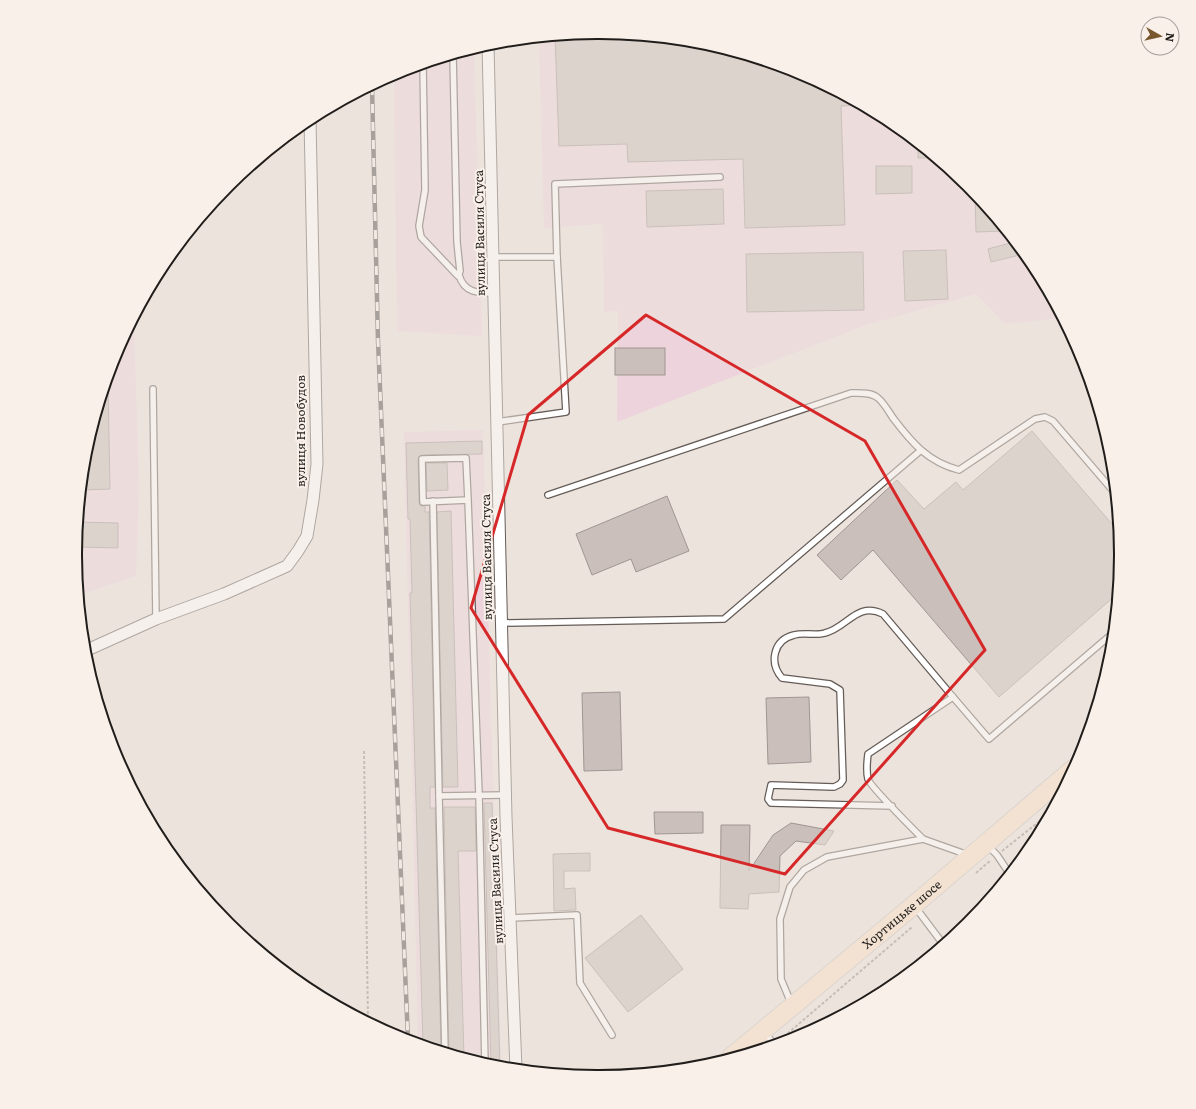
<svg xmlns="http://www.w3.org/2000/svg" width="1196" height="1109" font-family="Literata,serif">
<rect width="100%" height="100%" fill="#ede3dd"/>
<!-- industrial -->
<g fill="#edd3db">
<path d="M598 32 700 42 798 72 888 120 968 185 1033 264 1061 318 1005 324 976 294 866 325 617 422 618 311 604 312 603 224 544 228 539 38Z"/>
<path d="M474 49 482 336 397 331 394 74Z"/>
<path d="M134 319 139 489 136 576 79 595 76 554 86 452 115 354Z"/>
<path d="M483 430 501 1067 418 1043 404 432Z"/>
</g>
<!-- building -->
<g fill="#cbbfbb" stroke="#a09591">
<path d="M598 32 700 42 798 72 861 105 841 106 845 225 745 228 743 159 628 162 627 144 559 146 555 36Z"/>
<path d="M918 144 932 156 934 158H918Z"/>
<path d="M876 166H912V193L876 194Z"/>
<path d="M723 189 724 224 647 227 646 191Z"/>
<path d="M975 194 1005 231 976 232Z"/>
<path d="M1014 242 1024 254 991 262 988 249Z"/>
<path d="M946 250 948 299 905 301 903 251Z"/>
<path d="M863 252 864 310 747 312 746 254Z"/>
<rect x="615" y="348" width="50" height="27"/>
<path d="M106 385 108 386 110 489 82 490 86 452Z"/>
<path d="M1032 431 1118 531 1120 555 1116 595 999 697 873 550 841 580 817 555 897 480 924 509 956 482 963 490Z"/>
<path d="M482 441V454L422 455 418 459 419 502 421 506H425V512H429L435 787H430V808H435L441 1050 423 1045 410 593H412L410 519H408L406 443Z"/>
<path d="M426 463H447L448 490 427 491Z"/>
<path d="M667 496 689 551 636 572 631 559 592 575 576 534Z"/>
<path d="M451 511 458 787H443L437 512Z"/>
<path d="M79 522 118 523V548L78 547Z"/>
<path d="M620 692 622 770 584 771 582 693Z"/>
<path d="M809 697 811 762 768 764 766 698Z"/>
<path d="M484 803H492L500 1067 491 1065Z"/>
<path d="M444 807H475L476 851H458L464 1057 449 1053Z"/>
<path d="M654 812H703V833L655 834Z"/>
<path d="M791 823 834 831 825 845 796 841 780 856 779 892 749 894 748 909 720 908 721 825H750L749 871 773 835Z"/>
<path d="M590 853V871H564V889L575 888 576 910 554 911 553 854Z"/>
<path d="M641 915 683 969 628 1012 585 958Z"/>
</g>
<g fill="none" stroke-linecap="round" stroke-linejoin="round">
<defs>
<g id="lane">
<path d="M423 64 425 190 419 226 421 237 458 276 460 271 457 242 453 55"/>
<path d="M493 257H557L566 412 497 422"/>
<path d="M557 257 555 184 720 177"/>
<path d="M459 275C464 293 478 293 494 293"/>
<path d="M153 389 156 619"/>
<path d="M548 495 851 393C859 393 872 392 878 398 884 403 889 412 893 418 912 443 928 462 959 470L1035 419 1045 417 1053 421 1114 492"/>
<path d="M468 500 423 502 422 459 466 458 468 500 479 795 485 1064"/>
<path d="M433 501 439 796"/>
<path d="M502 623 724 619 920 451"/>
<path d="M953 697 989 739 1113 633"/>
<path d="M892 806 771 803 768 799 771 785 834 787 840 784 843 780 840 690 830 684 782 678C769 663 773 640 794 635 804 632 816 636 825 633 847 628 857 601 883 614L953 697 868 754C867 762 866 771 868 779 870 786 914 830 923 839"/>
<path d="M987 845 997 855 1009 873"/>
<path d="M916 908 943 944"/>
<path d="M511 918 577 915 580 983 612 1035"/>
<path d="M791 1003 781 979 780 919 790 887 804 870 827 857 923 839 968 855"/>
<path d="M764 1032 774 1044"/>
<path d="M445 1052 439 796 505 795"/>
</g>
<g id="street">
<path d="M488 44 506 817 516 1069"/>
<path d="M85 651 156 619 224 594 287 566 298 551 307 536 313 500 317 464 310 119"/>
</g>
<g id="primary">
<path id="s1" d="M730 1058 914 905 1073 769"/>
</g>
</defs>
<!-- lane casing -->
<use href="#lane" stroke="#655c57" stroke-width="8"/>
<!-- street casing -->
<use href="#street" stroke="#655c57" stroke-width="13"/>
<!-- primary casing -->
<use href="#primary" stroke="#c5c4c3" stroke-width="20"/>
<!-- path -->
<g stroke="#968f8a" stroke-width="2" stroke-dasharray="3 2" stroke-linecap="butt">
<path d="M364 751 368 1021"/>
<path d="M1002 851 1050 813"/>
<path d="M976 873 991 860"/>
<path d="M780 1040 912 927"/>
</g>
<!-- lane -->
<use href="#lane" stroke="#fff" stroke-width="5.5"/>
<!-- street -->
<use href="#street" stroke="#fff" stroke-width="11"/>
<!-- primary -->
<use href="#primary" stroke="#fbdfc6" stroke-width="18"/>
<defs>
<path id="rail" d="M372 86 378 341 408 1040"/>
</defs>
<!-- rail casing -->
<use href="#rail" stroke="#544f4b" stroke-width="4.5"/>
<!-- rail -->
<use href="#rail" stroke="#faf0ea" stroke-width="3" stroke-dasharray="9" stroke-linecap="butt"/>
</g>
<!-- marked area -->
<path d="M0 0H1196V1109H0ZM646 315 865 441 985 650 785 874 608 828 471 608 528 415Z" fill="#ede3dd" fill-opacity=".55" fill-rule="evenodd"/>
<path fill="none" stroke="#d62828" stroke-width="3" stroke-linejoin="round" d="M646 315 865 441 985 650 785 874 608 828 471 608 528 415Z"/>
<g text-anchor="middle" stroke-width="4" stroke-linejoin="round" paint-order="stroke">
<!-- street labels -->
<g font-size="12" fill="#201d1a" stroke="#faf0ea">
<text transform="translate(480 233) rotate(-91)" y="4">вулиця Василя Стуса</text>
<text transform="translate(301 431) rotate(-90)" y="4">вулиця Новобудов</text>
<text transform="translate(487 557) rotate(-91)" y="4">вулиця Василя Стуса</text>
<text transform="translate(496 881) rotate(-93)" y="4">вулиця Василя Стуса</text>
<text dy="4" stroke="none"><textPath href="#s1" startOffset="224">Хортицьке шосе</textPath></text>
</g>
</g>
<!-- crop -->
<path d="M0 0H1196V1109H0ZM597 39H599A515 515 0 0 1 1114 554V555A515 515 0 0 1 599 1070H597A515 515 0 0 1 82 555V554A515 515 0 0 1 597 39Z" fill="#faf0ea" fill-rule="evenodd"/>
<path fill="none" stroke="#201d1a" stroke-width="2" d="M597 39H599A515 515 0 0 1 1114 554V555A515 515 0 0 1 599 1070H597A515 515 0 0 1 82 555V554A515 515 0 0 1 597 39Z"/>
<!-- north arrow -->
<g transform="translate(1160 36) rotate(98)"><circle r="19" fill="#faf0ea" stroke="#a39c97"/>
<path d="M0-3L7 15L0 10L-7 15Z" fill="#78572e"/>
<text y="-6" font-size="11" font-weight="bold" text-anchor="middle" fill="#201d1a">N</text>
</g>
</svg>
